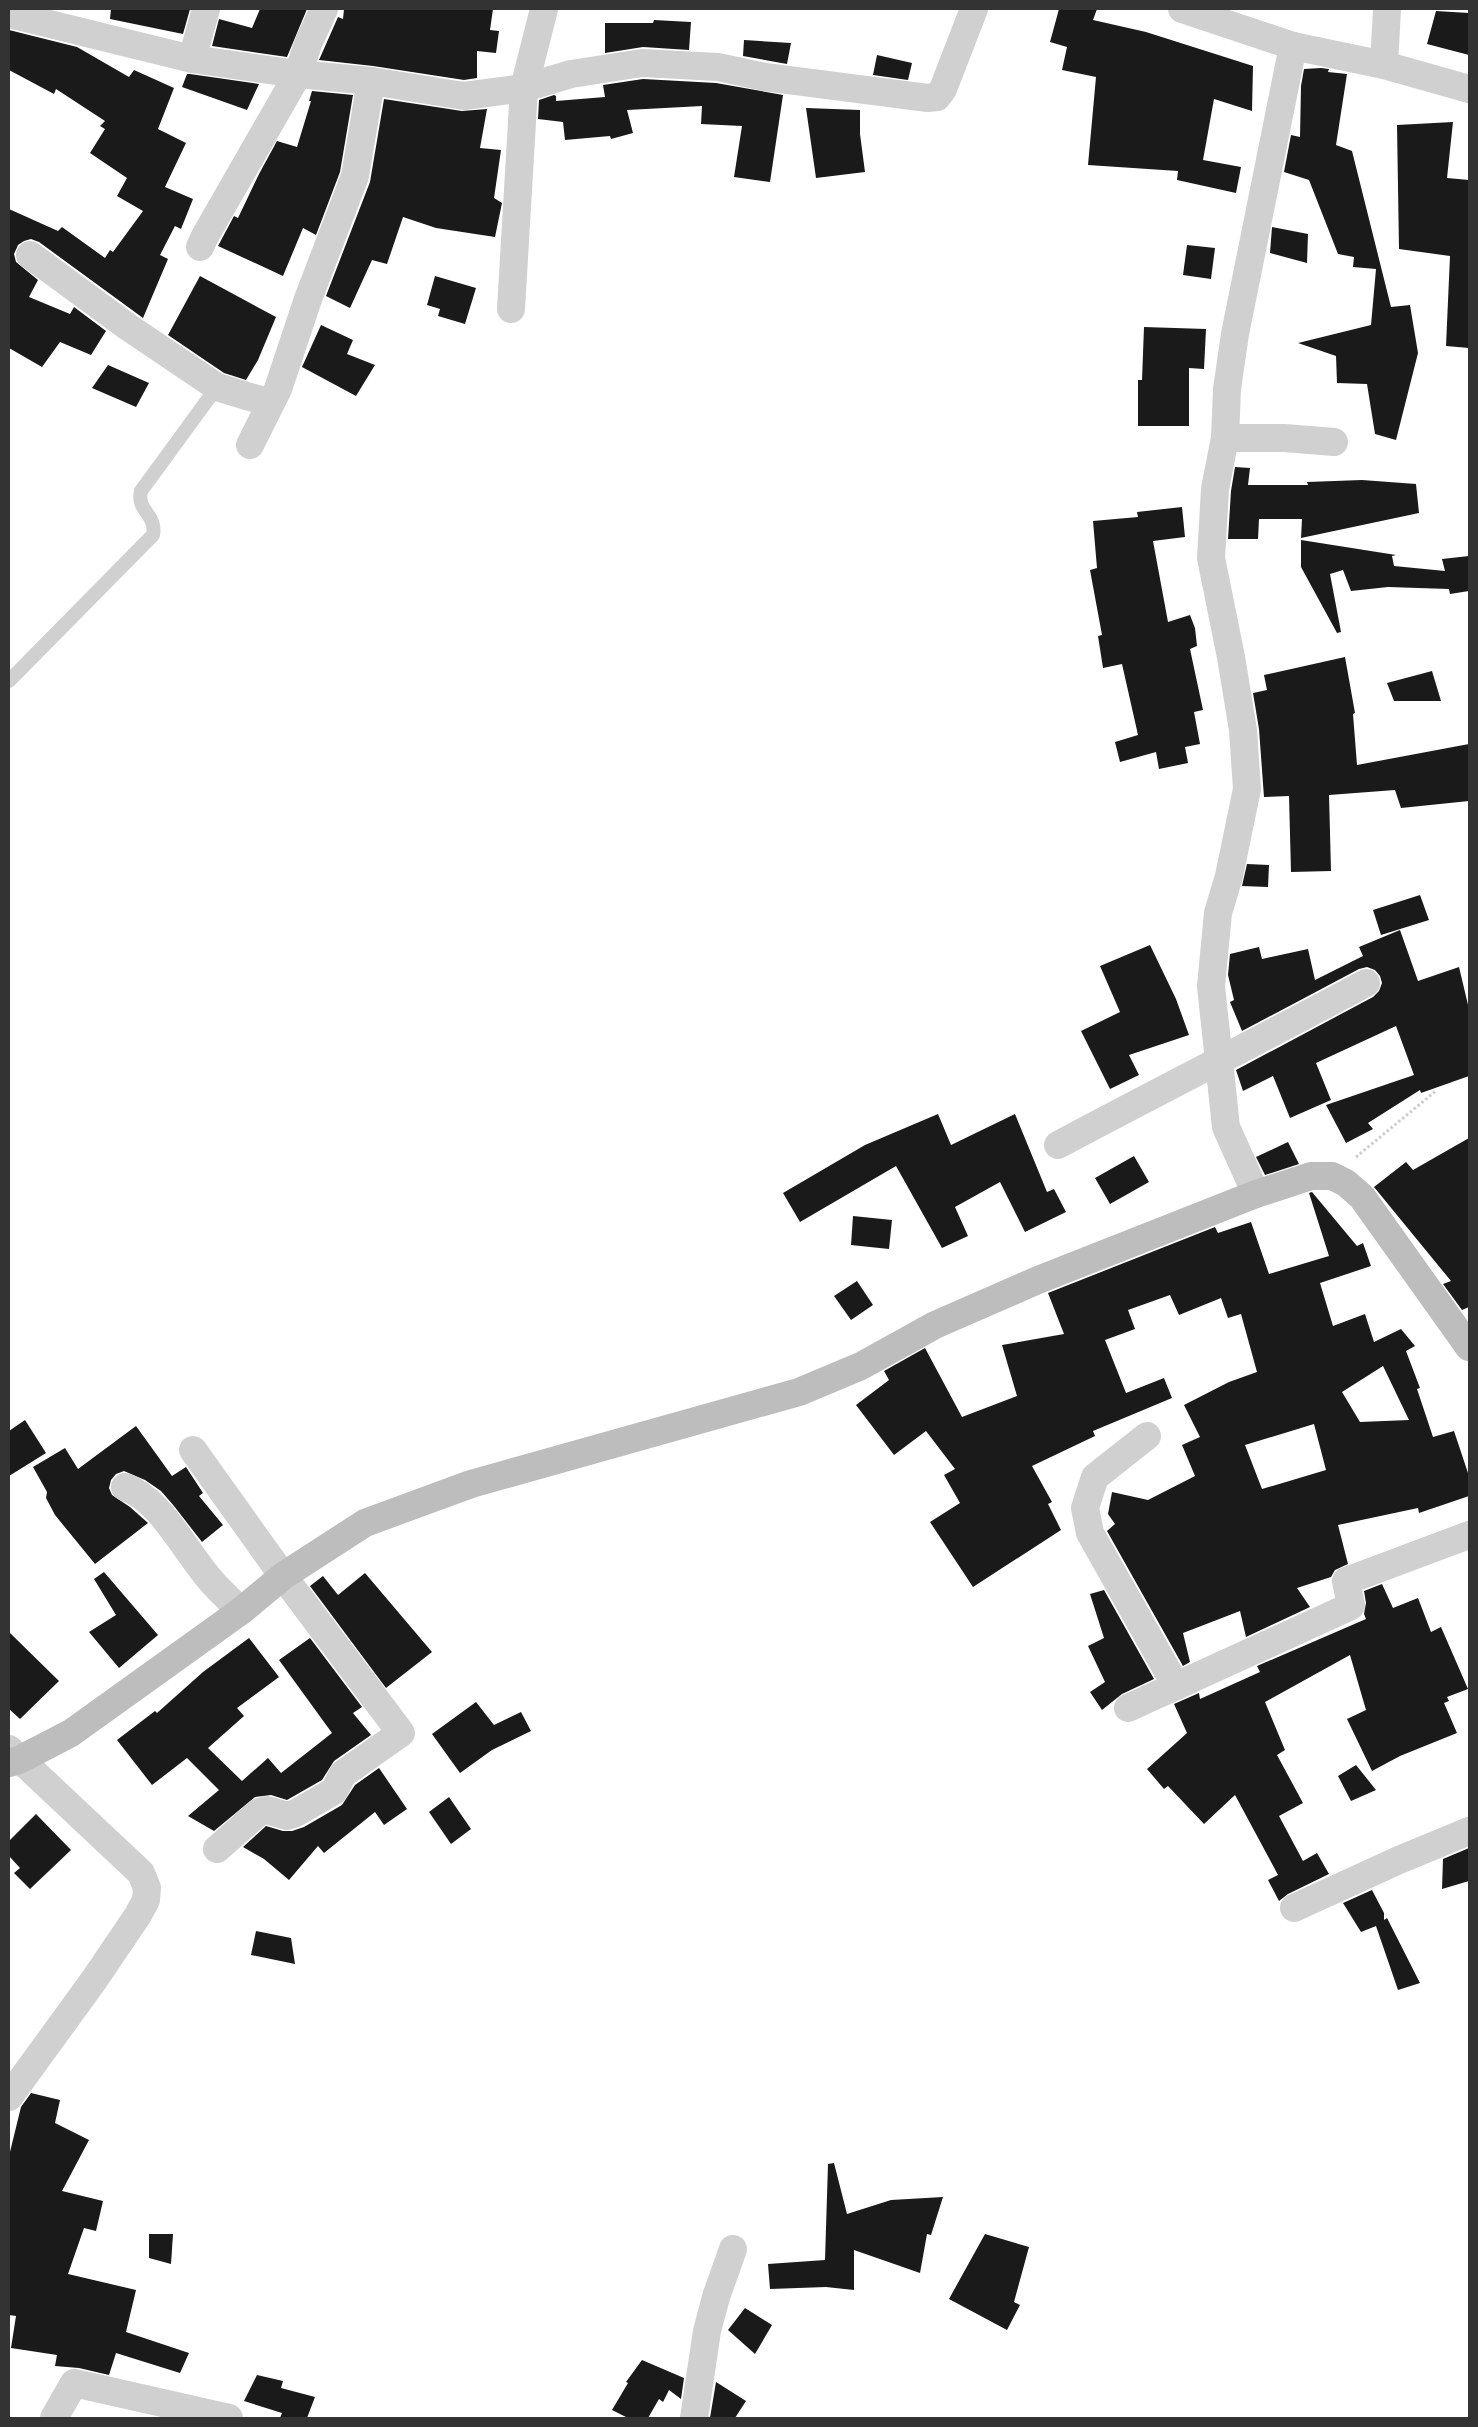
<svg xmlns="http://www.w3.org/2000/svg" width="1478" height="2427" font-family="'Archivo Narrow',sans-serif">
<rect width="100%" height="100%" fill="#fff"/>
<!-- building -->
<g fill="#1a1a1a" fill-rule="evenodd">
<path d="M111 9H190L183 34 110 19Z"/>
<path d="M260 9H307L287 57 212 46 219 19 252 28Z"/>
<path d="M344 9H493L490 30 499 31 496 53 477 51V78L464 80 373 66 319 60 338 17 343 19Z"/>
<path d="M1059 9H1097L1093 20 1146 32 1253 66 1252 111 1214 99 1203 160 1241 167 1236 193 1177 180 1178 171 1088 165 1096 77 1062 70 1067 47 1050 42Z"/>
<path d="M1436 11 1469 13V55L1427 44Z"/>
<path d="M654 20 691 22 689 50 643 47 605 53V23H653Z"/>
<path d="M9 30 77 47 129 77 134 70 174 88 158 129 186 143 165 187 193 199 181 229 175 226 160 255 168 259 143 318 39 242 31 239 24 241 18 245 14 254 16 262 38 280 29 297 70 314 74 307 106 331 91 355 60 342 42 367 9 348V209L58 231 62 227 105 258 110 250 113 252 143 211 117 196 127 178 90 153 105 129 100 126 105 121 56 89 54 94 9 70Z"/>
<path d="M744 40 791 43 787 64 743 56Z"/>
<path d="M877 55 912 63 908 80 873 75Z"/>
<path d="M1321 68 1329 69 1328 72 1347 74 1336 145 1352 151 1391 307 1410 305 1418 353 1396 440 1375 434 1367 384 1337 383 1336 356 1298 343 1371 325 1376 269 1353 267 1354 257 1338 254 1309 180 1284 172 1291 135 1300 137 1301 86 1304 69Z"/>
<path d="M187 74H190L259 84 247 110 182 87Z"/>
<path d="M643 79 716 83 783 95 770 182 734 177 742 126 701 124 702 106 627 110 633 133 611 139 610 136 565 140 563 122 538 119 539 100 554 95 556 96V101L605 97 603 85Z"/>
<path d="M312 91 353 95 340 172 316 235 303 228 283 276 218 246 234 216 238 218 259 174 277 141 297 147 311 101H309Z"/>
<path d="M384 99 462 111 487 109 480 148 501 150 494 198 502 203 495 237 436 228 403 217 387 264 372 260 350 308 326 296 370 182Z"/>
<path d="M806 108 860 110V134L865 172 816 178Z"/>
<path d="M1453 122 1447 178 1469 180V348L1446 346 1450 256 1399 249 1397 125Z"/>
<path d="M1272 227 1308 234 1307 263 1270 253Z"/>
<path d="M1187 245 1215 248 1211 279 1183 275Z"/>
<path d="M200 276 276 317 258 360 246 380 224 373 168 335Z"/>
<path d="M435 276 476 288 465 324 438 316 440 309 427 305Z"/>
<path d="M321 325 353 340 347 354 375 365 356 396 302 367Z"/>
<path d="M1144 327 1206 329 1204 369 1189 368V426H1138V380H1142Z"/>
<path d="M108 365 149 383 136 407 92 388Z"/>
<path d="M1235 467 1250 468 1248 485H1308L1307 482 1362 480 1416 484 1419 513 1301 538 1302 519H1259L1258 539H1228L1231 491Z"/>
<path d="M1182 507 1185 537 1153 541 1168 622 1190 615 1195 628 1197 646 1190 649 1203 710 1194 712 1200 744 1185 747 1188 763 1159 769 1156 752 1120 762 1115 742 1138 735 1122 664 1103 668 1098 636 1102 635 1090 570 1097 568 1093 521 1138 517 1137 512Z"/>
<path d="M1301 540 1396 555 1392 556 1394 566 1445 571 1442 559 1469 556V591L1450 594 1449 589 1388 587 1351 591 1343 570 1330 574 1341 632 1337 633 1301 567Z"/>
<path d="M1345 657 1355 713 1353 714 1357 765 1469 744V801L1401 808 1395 790 1329 795 1331 871 1291 872 1289 796 1264 797 1259 729 1253 693 1267 690 1264 675Z"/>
<path d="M1432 671 1441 701H1394L1387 683Z"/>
<path d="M1247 864 1269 865 1268 887 1242 886Z"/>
<path d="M1420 895 1429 920 1381 935 1373 910Z"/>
<path d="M1400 930 1418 981 1459 967 1469 1009V1076L1421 1093 1420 1090 1368 1123 1373 1129 1346 1143 1326 1105 1414 1075 1396 1026 1316 1063 1331 1100 1290 1118 1273 1076 1243 1091 1236 1070 1373 997 1379 991 1382 983 1380 976 1375 970 1367 967 1359 969 1242 1031 1230 1002 1234 1000 1228 975 1230 954 1259 947 1262 959 1308 949 1315 980 1363 956 1359 947Z"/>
<path d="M1150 945 1176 999 1189 1035 1129 1055 1139 1075 1110 1089 1081 1031 1120 1012 1100 966Z"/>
<path d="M938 1114 951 1145 1015 1114 1047 1192 1054 1189 1066 1212 1025 1232 1000 1182 955 1207 968 1236 942 1248 896 1166 800 1222 783 1193 865 1145Z"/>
<path d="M1469 1138V1307L1462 1310 1443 1284 1451 1281 1374 1187 1406 1162 1413 1170Z"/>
<path d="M1288 1142 1299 1164 1265 1175 1256 1157Z"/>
<path d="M1134 1156 1149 1182 1110 1204 1095 1178Z"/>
<path d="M1312 1192 1357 1246 1363 1243 1371 1266 1320 1283 1333 1326 1365 1314 1374 1342 1401 1329 1415 1346 1406 1351 1420 1388 1417 1389 1433 1437 1454 1431 1469 1476V1496L1419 1513 1418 1508 1338 1525 1348 1564 1335 1570 1331 1577 1297 1588 1310 1607 1246 1637 1240 1611 1183 1633 1190 1662 1183 1666 1107 1531 1115 1524 1108 1514 1112 1492 1148 1500 1195 1476 1182 1445 1200 1437 1184 1405 1229 1382 1257 1372 1241 1314 1228 1318 1221 1298 1179 1315 1170 1295 1128 1310 1135 1329 1105 1340 1126 1393 1164 1378 1172 1398 1093 1431 1095 1436 1032 1466 1052 1502 1048 1504 1061 1530 973 1587 930 1522 960 1503 944 1475 955 1469 926 1431 894 1455 856 1405 889 1380 884 1371 925 1348 962 1417 1017 1396 1002 1345 1064 1334 1048 1293 1215 1227 1218 1233 1251 1222 1269 1274 1329 1256 1309 1193ZM1383 1366 1409 1420 1360 1422 1342 1392ZM1314 1424 1326 1470 1262 1489 1245 1445Z"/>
<path d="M853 1216 892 1220 889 1249 851 1245Z"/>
<path d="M857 1281 873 1305 851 1320 834 1296Z"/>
<path d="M25 1420 46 1453 9 1476V1431Z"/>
<path d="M136 1426 172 1476 186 1467 203 1493 199 1496 223 1525 202 1542 174 1506 161 1491 145 1480 124 1471 116 1474 111 1480 109 1488 112 1495 130 1507 148 1523 95 1564 55 1515 46 1498 47 1492 33 1467 65 1448 78 1469Z"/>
<path d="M104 1572 158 1635 119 1668 89 1632 116 1615 94 1579Z"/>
<path d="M365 1573 432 1652 386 1688 310 1586 323 1576 338 1595Z"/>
<path d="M1382 1584 1393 1608 1418 1598 1431 1632 1441 1627 1468 1689 1447 1697 1449 1701 1444 1703 1457 1733 1400 1756 1372 1771 1347 1719 1366 1710 1350 1655 1265 1702 1285 1750 1277 1755 1303 1803 1279 1816 1303 1861 1317 1853 1329 1874 1288 1894 1279 1901 1268 1880 1278 1875 1235 1795 1204 1824 1168 1786 1164 1789 1147 1769 1187 1733 1174 1704 1199 1693 1200 1699 1260 1672 1257 1666 1366 1619 1364 1614 1366 1603 1364 1591Z"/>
<path d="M1104 1590 1154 1679 1122 1694 1102 1710 1090 1692 1105 1682 1088 1646 1104 1638 1090 1594Z"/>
<path d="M9 1632 59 1681 20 1719 9 1709Z"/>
<path d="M249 1638 279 1677 237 1708 244 1716 208 1748 242 1781 268 1758 281 1773 332 1733 279 1660 310 1638 362 1707 353 1713 371 1735 334 1761 322 1780 287 1800 271 1795 255 1797 214 1831 188 1816 219 1790 187 1758 152 1785 117 1740 155 1711 157 1713 203 1672Z"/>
<path d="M476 1702 494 1725 521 1712 531 1731 492 1750 460 1773 432 1734Z"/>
<path d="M1356 1765 1376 1790 1351 1801 1338 1776Z"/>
<path d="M379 1768 407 1809 384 1825 375 1812 324 1853 318 1846 289 1880 264 1859 243 1847 266 1826 283 1831H292L304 1827 342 1805 355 1785Z"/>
<path d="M449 1797 471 1829 451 1844 429 1812Z"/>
<path d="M36 1814 71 1850 30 1889 14 1873 20 1868 9 1856V1841Z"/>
<path d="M1469 1848V1881L1442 1889 1443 1859Z"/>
<path d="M1372 1890 1384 1913V1920L1387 1918 1420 1983 1398 1990 1376 1926 1361 1932 1343 1903Z"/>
<path d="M256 1931 291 1938 295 1964 251 1955Z"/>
<path d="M31 2093 60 2100 55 2123 89 2140 62 2191 103 2201 96 2231 84 2228 68 2274 136 2290 126 2332 189 2353 180 2373 116 2353 109 2375 79 2368 55 2366 57 2355 11 2348 16 2316 9 2315V2156L21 2107Z"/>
<path d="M834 2163 847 2214 891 2200 943 2197 931 2235 927 2234 920 2273 854 2250V2290L826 2287 770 2289 768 2264 825 2260 828 2164Z"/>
<path d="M149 2234H173L171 2264 149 2258Z"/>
<path d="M985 2234 1029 2247 1014 2302 1020 2305 1007 2330 949 2299Z"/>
<path d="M745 2308 772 2325 755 2354 728 2330Z"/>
<path d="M642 2360 684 2378 681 2399 669 2390 663 2402 659 2399 648 2418H628L612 2410 628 2383 626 2382Z"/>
<path d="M257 2375 283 2381 281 2388 315 2397 307 2418H280L282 2413 244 2401Z"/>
<path d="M716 2382 746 2401 735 2418H710Z"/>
</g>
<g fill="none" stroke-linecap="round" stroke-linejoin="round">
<!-- path -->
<path stroke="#cdcdcd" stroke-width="3" stroke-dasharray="2.5 2.5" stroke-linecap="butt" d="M1356 1157 1437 1090"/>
<!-- lane -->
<path stroke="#d0d0d0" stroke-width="14" d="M9 681 153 535C157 514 136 511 141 491L217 387"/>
<!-- street -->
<g stroke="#d0d0d0" stroke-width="28">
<path d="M1182 9 1293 46 1384 65 1469 89"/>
<path d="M9 14 192 59 298 74 371 81"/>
<path d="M192 59 206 9"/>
<path d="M1384 65 1387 9"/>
<path d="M200 247 205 236 298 74 308 44 324 9"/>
<path d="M30 255 128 327 217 387 270 403"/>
<path d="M511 309 524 88 544 9"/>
<path d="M1225 438H1284L1334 442"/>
<path d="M250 445 278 389 308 299 355 176 371 81 464 96 524 88 571 74 642 63 718 67 765 77 928 98 937 97 943 89 974 9"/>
<path d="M1058 1145C1161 1090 1264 1038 1366 983"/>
<path d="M1256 1194 1226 1127 1211 986 1218 913 1229 876 1247 789 1243 730 1231 657 1211 558 1215 489 1225 438 1227 389 1235 334 1293 46"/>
<path d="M1147 1436 1095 1477 1085 1508 1090 1533 1176 1686"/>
<path d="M193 1450 283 1576 401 1733 343 1774 334 1791 296 1813 287 1816 267 1810 259 1812 217 1849"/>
<path d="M125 1487C162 1500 187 1555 213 1583 222 1593 232 1602 241 1611"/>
<path d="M1128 1708 1351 1606 1346 1581 1469 1535"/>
<path d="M9 1749 141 1873 147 1888 146 1900 138 1915 94 1980 9 2097"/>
<path d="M1294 1908 1399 1860 1469 1831"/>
<path d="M54 2418 74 2383 229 2418"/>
<path d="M694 2418 707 2331 716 2297 733 2249"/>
</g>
<!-- secondary -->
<path stroke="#bdbdbd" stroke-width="28" d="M9 1763 19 1760 71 1733 241 1611 283 1576 365 1523 471 1484 799 1392 861 1366 935 1325 1038 1280 1256 1194 1311 1176H1332L1346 1183 1362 1197 1469 1347"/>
</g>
<!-- border -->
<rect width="1478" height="2427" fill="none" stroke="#333333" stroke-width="20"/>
</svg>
